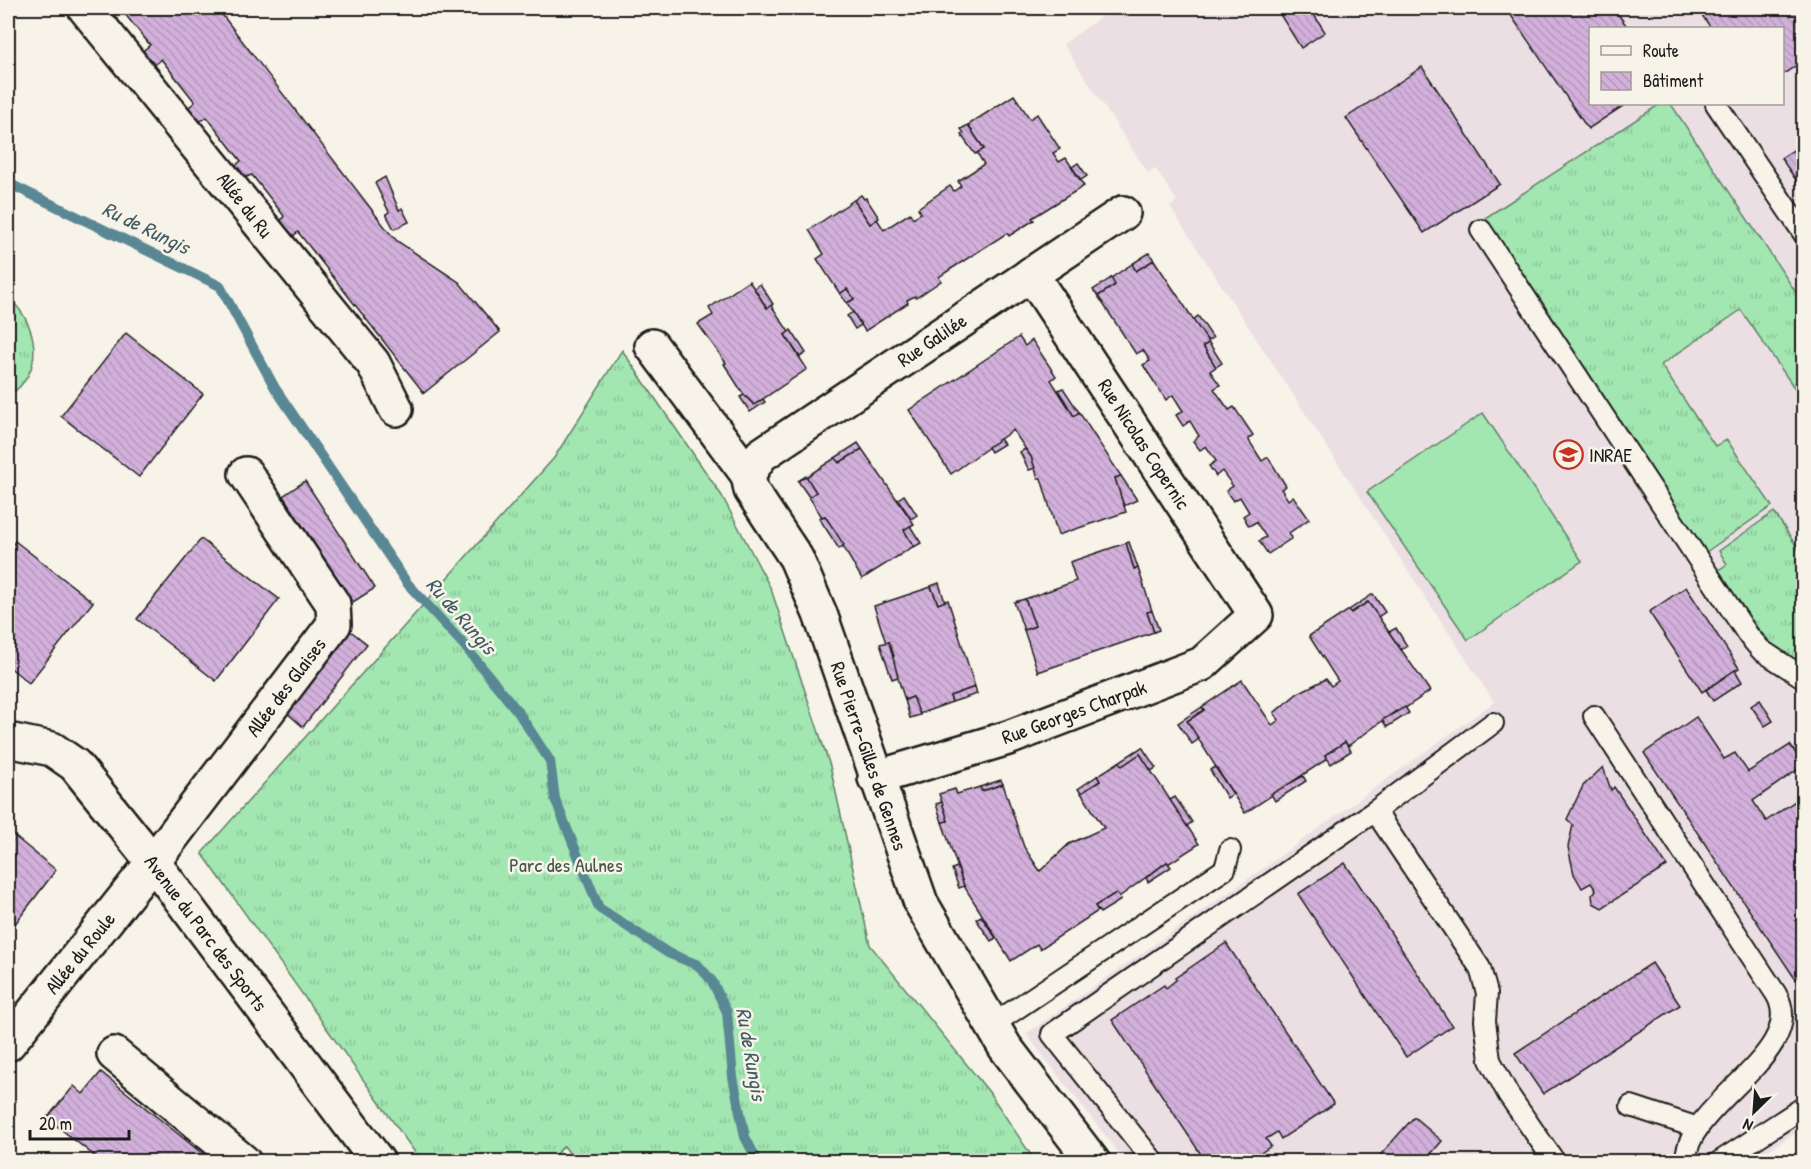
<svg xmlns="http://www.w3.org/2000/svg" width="1811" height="1169" font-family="'Patrick Hand',sans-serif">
<defs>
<pattern id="grass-tufts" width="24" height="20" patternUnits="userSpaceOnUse" patternTransform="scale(1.5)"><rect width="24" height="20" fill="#a2e6b1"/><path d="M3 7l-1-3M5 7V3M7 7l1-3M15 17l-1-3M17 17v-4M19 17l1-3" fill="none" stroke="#8bc598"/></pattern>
<pattern id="building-back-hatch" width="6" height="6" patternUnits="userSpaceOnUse" patternTransform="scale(1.5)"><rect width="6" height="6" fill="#d2b0db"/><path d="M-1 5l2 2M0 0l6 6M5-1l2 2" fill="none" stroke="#b497bb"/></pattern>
</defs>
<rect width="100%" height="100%" fill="#f7f3e8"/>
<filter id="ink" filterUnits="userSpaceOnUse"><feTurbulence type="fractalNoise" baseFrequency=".0167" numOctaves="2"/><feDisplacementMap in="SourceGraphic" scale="12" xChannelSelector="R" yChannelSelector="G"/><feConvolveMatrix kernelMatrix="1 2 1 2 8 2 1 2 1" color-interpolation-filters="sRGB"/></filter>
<g filter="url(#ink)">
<!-- built -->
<path fill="#ecdfe4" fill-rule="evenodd" d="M1114 8H1803V1128L1752 1161H1125L1026 1034 1262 869 1494 702 1170 207 1177 201 1155 168 1148 173 1063 44ZM1590 28H1782V104H1590Z"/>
<!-- grass -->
<g fill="url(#grass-tufts)" stroke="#5f8166" stroke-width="1.5">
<path d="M1660 104H1671L1803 303V391L1802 389 1797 392 1741 310 1661 365 1715 446 1727 440 1772 506 1706 552 1485 218Z"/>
<path d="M8 297C39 324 46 373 8 396Z"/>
<path d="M622 350 722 496 771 589 830 766 870 945 989 1092 1035 1161 576 1162 564 1146 549 1161H421L202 853 554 458Z"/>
<path d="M1774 512 1803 556V668C1762 643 1744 610 1719 570L1727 564 1719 551Z"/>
</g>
<!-- pitch -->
<path fill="#a2e6b1" stroke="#5f8166" stroke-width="1.5" d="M1483 413 1582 561 1468 640 1367 492Z"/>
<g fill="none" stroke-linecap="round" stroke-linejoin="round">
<!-- stream -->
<path stroke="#5a8794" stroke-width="10" d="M8 183 220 286 275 388 407 583 463 644 518 712 550 761 555 799 599 908 668 953 698 965 712 981 727 1012 733 1077 745 1137 758 1162"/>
</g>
<!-- building -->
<g fill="url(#building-back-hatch)" stroke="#1c1c1c" stroke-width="1.5">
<path d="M120 8H217L388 231 397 241 459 282 500 332 424 393 298 232 292 237 278 225 284 216 252 175 240 179 234 171 235 166 241 161 207 117 201 121H193L189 116V107L195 102 161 59 154 66 143 56 144 50 150 45Z"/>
<path d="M1276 8H1310L1325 32 1301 48Z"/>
<path d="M1506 8H1614L1628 28H1590V104H1626L1588 129Z"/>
<path d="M1697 8H1804V60L1782 75V28H1711Z"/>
<path d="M1422 67 1500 184 1424 233 1346 118Z"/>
<path d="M1014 95 1030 119 1037 114 1060 149 1053 153 1059 162 1066 158 1084 186 1032 218 1034 220 1009 236 1007 233 951 269 939 277 941 281 916 298 915 296 907 300 908 303 865 331 847 303 854 299 847 289 840 294 817 259 824 254 809 230 854 200 870 224 877 219 884 230 910 213 913 218 921 213 918 208 950 186 954 191 961 186 958 181 984 164 977 153 984 149 968 125Z"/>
<path d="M968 125 984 149 975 154 961 135 964 133 961 129Z"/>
<path d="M1804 133V192L1781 158 1800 146 1795 138Z"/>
<path d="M1078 163 1087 176 1081 180 1072 167Z"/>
<path d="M385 177 399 210 402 208 409 222 394 229 386 214 389 212 375 183Z"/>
<path d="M861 195 864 199 866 198 879 218 870 224 854 200Z"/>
<path d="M1149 253 1154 260 1136 271 1132 264Z"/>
<path d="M1154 260 1209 343 1203 346 1216 367 1210 371 1220 385 1214 389 1229 410 1234 407 1253 435 1248 439 1262 461 1268 457 1286 486 1281 489 1288 500 1293 496 1309 519 1289 533 1292 538 1268 554 1259 541 1266 537 1256 522 1249 526 1243 516 1249 512 1240 497 1233 501 1226 491 1233 486 1222 471 1216 476 1209 466 1216 461 1206 446 1200 450 1193 441 1199 436 1190 421 1183 426 1176 415 1183 411 1173 395 1166 400 1143 365 1150 361 1143 350 1136 354 1098 296 1115 285 1111 278 1132 264 1136 271Z"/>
<path d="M1111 278 1115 285 1098 296 1093 290Z"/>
<path d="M749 281 767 308 771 305 789 332 785 335 807 369 754 405 744 395 724 364 726 363 698 324 713 315 709 308Z"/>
<path d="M760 284 773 304 767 308 754 288Z"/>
<path d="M847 289 854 299 847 303 840 294Z"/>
<path d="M853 312 861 325 855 329 847 316Z"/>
<path d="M1198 316 1213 338 1208 341 1193 320Z"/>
<path d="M791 330 806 353 800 357 785 335Z"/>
<path d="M126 333 203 394 139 477 61 416Z"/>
<path d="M1019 337 1025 346 1032 340 1056 376 1051 380 1074 416 1079 412 1121 476 1115 478 1126 512 1058 535 1041 478H1038L1031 457 1013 430 951 474 909 410Z"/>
<path d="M1209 343 1222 363 1216 367 1203 346Z"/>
<path d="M1063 388 1079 412 1074 416 1058 390Z"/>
<path d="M744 395 754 405 763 399 765 402 750 412 740 397Z"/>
<path d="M1000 439 1004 444 991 452 988 447Z"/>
<path d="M858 443 862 449 839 463 835 458Z"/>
<path d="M862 449 914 524 904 530 914 546 862 579 825 516 822 517 809 497 816 492 806 477 835 458 839 463Z"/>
<path d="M1025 449 1031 457 1035 468 1029 470 1020 452Z"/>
<path d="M806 476 816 492 809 497 798 481Z"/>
<path d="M1121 476 1137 500 1124 506 1115 478Z"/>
<path d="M305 481 375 588 353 602 283 496Z"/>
<path d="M904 495 917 515 911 519 898 499Z"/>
<path d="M825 516 844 545 839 549 819 518Z"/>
<path d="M910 526 921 543 914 547 904 530Z"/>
<path d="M201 539 279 599 216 681 137 619Z"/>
<path d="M15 541 93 602 29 683 8 666V551Z"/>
<path d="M1129 542 1138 568 1134 569 1126 543Z"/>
<path d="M1126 543 1134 569 1138 568 1152 611 1147 612 1154 632 1038 672 1024 630 1035 626 1025 599 1076 581 1070 562Z"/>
<path d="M939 583 945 602 938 604 931 586Z"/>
<path d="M931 587 938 604 948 600 975 687 950 696 952 702 919 714 913 697 905 700 891 657 894 656 889 642 886 643 874 606Z"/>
<path d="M1686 587 1739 668 1702 692 1649 612Z"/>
<path d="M1373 594 1385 612 1378 617 1368 602 1351 613 1349 610Z"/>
<path d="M1025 599 1035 626 1024 630 1014 602Z"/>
<path d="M1368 602 1430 691 1398 713 1396 711 1348 746 1345 742 1325 755 1327 759 1245 813 1187 721 1204 710 1202 707 1242 680 1272 725 1279 720 1274 713 1298 693 1326 679 1331 686 1338 681 1309 636 1349 610 1351 613Z"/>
<path d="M1152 611 1159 630 1154 632 1147 612Z"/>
<path d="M1396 628 1407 646 1401 650 1389 632Z"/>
<path d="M348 629 367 644 303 727 285 711Z"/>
<path d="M889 642 898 677 892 679 880 644Z"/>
<path d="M1735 670 1742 682 1713 701 1706 690Z"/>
<path d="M975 687 977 694 952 702 950 696Z"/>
<path d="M913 697 920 715 910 718 905 700Z"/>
<path d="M1760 700 1773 721 1765 726 1751 706Z"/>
<path d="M1202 707 1204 710 1187 721 1199 739 1192 744 1178 723Z"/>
<path d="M1405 707 1409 713 1387 727 1382 720Z"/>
<path d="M1696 717 1724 759 1735 753 1748 772 1790 745 1804 765 1753 801 1766 821 1804 795V992L1644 753Z"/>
<path d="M1345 742 1351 751 1331 764 1325 755Z"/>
<path d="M1142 747 1156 768 1151 771 1140 754 1122 766 1119 762Z"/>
<path d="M1140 754 1199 844 1168 864 1167 862 1119 897 1116 893 1095 906 1098 911 1040 949 1037 944 1011 961 964 886 942 822 948 821 939 794 955 789 957 794 980 787 982 791 1003 784 1024 847 1040 871 1069 844 1104 828 1081 793 1100 781 1097 776 1119 762 1122 766Z"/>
<path d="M1215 767 1233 794 1227 798 1210 770Z"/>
<path d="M1603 767 1611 790 1614 787 1667 866 1602 908 1593 903 1592 895 1596 890 1591 883 1582 888 1574 874 1568 847 1573 825 1567 819 1583 786Z"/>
<path d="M1097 776 1100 781 1081 793 1078 789Z"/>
<path d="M1303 776 1306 781 1275 801 1271 794Z"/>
<path d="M1001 780 1003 784 982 791 980 787Z"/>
<path d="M1175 797 1192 822 1187 826 1170 800Z"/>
<path d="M942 802 948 821 942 822 936 804Z"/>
<path d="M8 831 56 870 8 933Z"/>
<path d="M1167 862 1171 867 1148 882 1146 878Z"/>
<path d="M1345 863 1452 1026 1406 1057 1298 894Z"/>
<path d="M957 867 964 886 959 888 952 869Z"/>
<path d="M1116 893 1121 900 1100 913 1095 906Z"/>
<path d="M981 916 996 938 991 941 976 919Z"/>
<path d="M1226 943 1334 1104 1281 1139 1277 1132 1266 1139 1271 1146 1247 1162H1206L1112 1020 1164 985 1166 988 1176 980 1175 978Z"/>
<path d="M1652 963 1680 1005 1543 1094 1515 1053Z"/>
<path d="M101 1072 213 1162H102L47 1118 74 1086 83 1094Z"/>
<path d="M1414 1117 1442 1141 1424 1162H1374Z"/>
</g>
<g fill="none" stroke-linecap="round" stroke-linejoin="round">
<defs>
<g id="lane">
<path d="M1716 104 1804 234"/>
<path d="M1481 230 1748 635 1761 650 1804 678"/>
<path d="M1594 716 1776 994C1811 1053 1683 1105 1686 1162"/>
<path d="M1375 811 1480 968 1487 993 1485 1021 1490 1060 1508 1094 1555 1162"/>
<path d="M992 1025 1225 869 1230 850"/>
<path d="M1631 1106 1698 1128"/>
<path d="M1154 1162 1052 1034 1375 811 1493 723"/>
<path d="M1719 1162 1804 1107"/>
</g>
<g id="street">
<path d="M85 8 373 363 396 409"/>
<path d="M652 346 748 475 751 490 796 558 820 614 921 903 1005 1047 1093 1162"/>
<path d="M748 475 761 455 1123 213"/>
<path d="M8 740 52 749 75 765 153 862 378 1162"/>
<path d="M875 778 1008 738 1202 664 1256 615 1031 274"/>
<path d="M8 1044 153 862 334 624 333 604 246 474"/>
<path d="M114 1054 244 1162"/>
</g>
</defs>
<!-- lane casing -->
<use href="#lane" stroke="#1c1c1c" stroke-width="24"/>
<!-- street casing -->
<use href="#street" stroke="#1c1c1c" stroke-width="38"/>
<!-- lane -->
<use href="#lane" stroke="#f7f3e8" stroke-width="20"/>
<!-- street -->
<use href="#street" stroke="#f7f3e8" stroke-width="33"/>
</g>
</g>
<!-- icons -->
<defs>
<symbol id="university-ring" viewBox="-11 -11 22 22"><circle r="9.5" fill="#f7f3e8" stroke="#c8321e" stroke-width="1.5"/><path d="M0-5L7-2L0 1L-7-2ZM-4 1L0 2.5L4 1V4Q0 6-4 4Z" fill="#c8321e"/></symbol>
</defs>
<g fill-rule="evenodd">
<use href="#university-ring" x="1552" y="438" width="33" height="33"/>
</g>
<g text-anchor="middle" stroke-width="5" stroke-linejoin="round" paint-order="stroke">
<!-- street labels -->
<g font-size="20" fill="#1c1c1c" stroke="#f7f3e8">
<text transform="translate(245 205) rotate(52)" y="7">Allée du Ru</text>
<text transform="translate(932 340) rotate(-34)" y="7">Rue Galilée</text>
<text transform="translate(1144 444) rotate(57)" y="7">Rue Nicolas Copernic</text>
<text transform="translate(286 687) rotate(-53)" y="7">Allée des Glaises</text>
<text transform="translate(1074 712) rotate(-20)" y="7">Rue Georges Charpak</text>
<text transform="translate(869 756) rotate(71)" y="7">Rue Pierre-Gilles de Gennes</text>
<text transform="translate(206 933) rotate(53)" y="7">Avenue du Parc des Sports</text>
<text transform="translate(80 953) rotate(-51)" y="7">Allée du Roule</text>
</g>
<!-- poi labels -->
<g font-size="20" fill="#1c1c1c" stroke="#f7f3e8" text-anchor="start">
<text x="1589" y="462">INRAE</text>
</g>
<!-- park labels -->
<g font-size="20" fill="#445949" stroke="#f7f3e8">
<text x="566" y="872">Parc des Aulnes</text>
</g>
<!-- water labels -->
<g font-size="21" font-style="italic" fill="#405b62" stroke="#f7f3e8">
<text transform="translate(146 228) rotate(26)" y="7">Ru de Rungis</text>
<text transform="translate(461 616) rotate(49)" y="7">Ru de Rungis</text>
<text transform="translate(751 1054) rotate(80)" y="7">Ru de Rungis</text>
</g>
</g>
<!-- margin -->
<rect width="1811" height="1169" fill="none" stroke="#f7f3e8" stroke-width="30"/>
<rect x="15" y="15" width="1781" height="1139" fill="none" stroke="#1c1c1c" stroke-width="2" filter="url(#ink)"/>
<!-- legend -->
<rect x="1589" y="27" width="195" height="78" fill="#f7f3e8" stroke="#9f9d96" stroke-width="1.5"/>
<rect x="1601" y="46" width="30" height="9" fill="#f7f3e8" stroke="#9f9d96" stroke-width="1.5"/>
<text x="1643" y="57" font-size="18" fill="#1c1c1c">Route</text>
<rect x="1601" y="72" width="30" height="18" fill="url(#building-back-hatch)" stroke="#9f9d96" stroke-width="1.5"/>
<text x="1643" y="87" font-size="18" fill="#1c1c1c">Bâtiment</text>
<!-- north arrow -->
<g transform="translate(1754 1112) rotate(205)" stroke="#f7f3e8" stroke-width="4.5" paint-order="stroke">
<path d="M0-4.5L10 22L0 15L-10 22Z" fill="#1c1c1c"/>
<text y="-9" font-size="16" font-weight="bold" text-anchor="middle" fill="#1c1c1c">N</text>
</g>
<!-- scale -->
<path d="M30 1130v9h99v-9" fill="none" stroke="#1c1c1c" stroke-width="3"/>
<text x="39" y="1130" font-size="18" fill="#1c1c1c" stroke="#f7f3e8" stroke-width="4.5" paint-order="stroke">20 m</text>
</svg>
